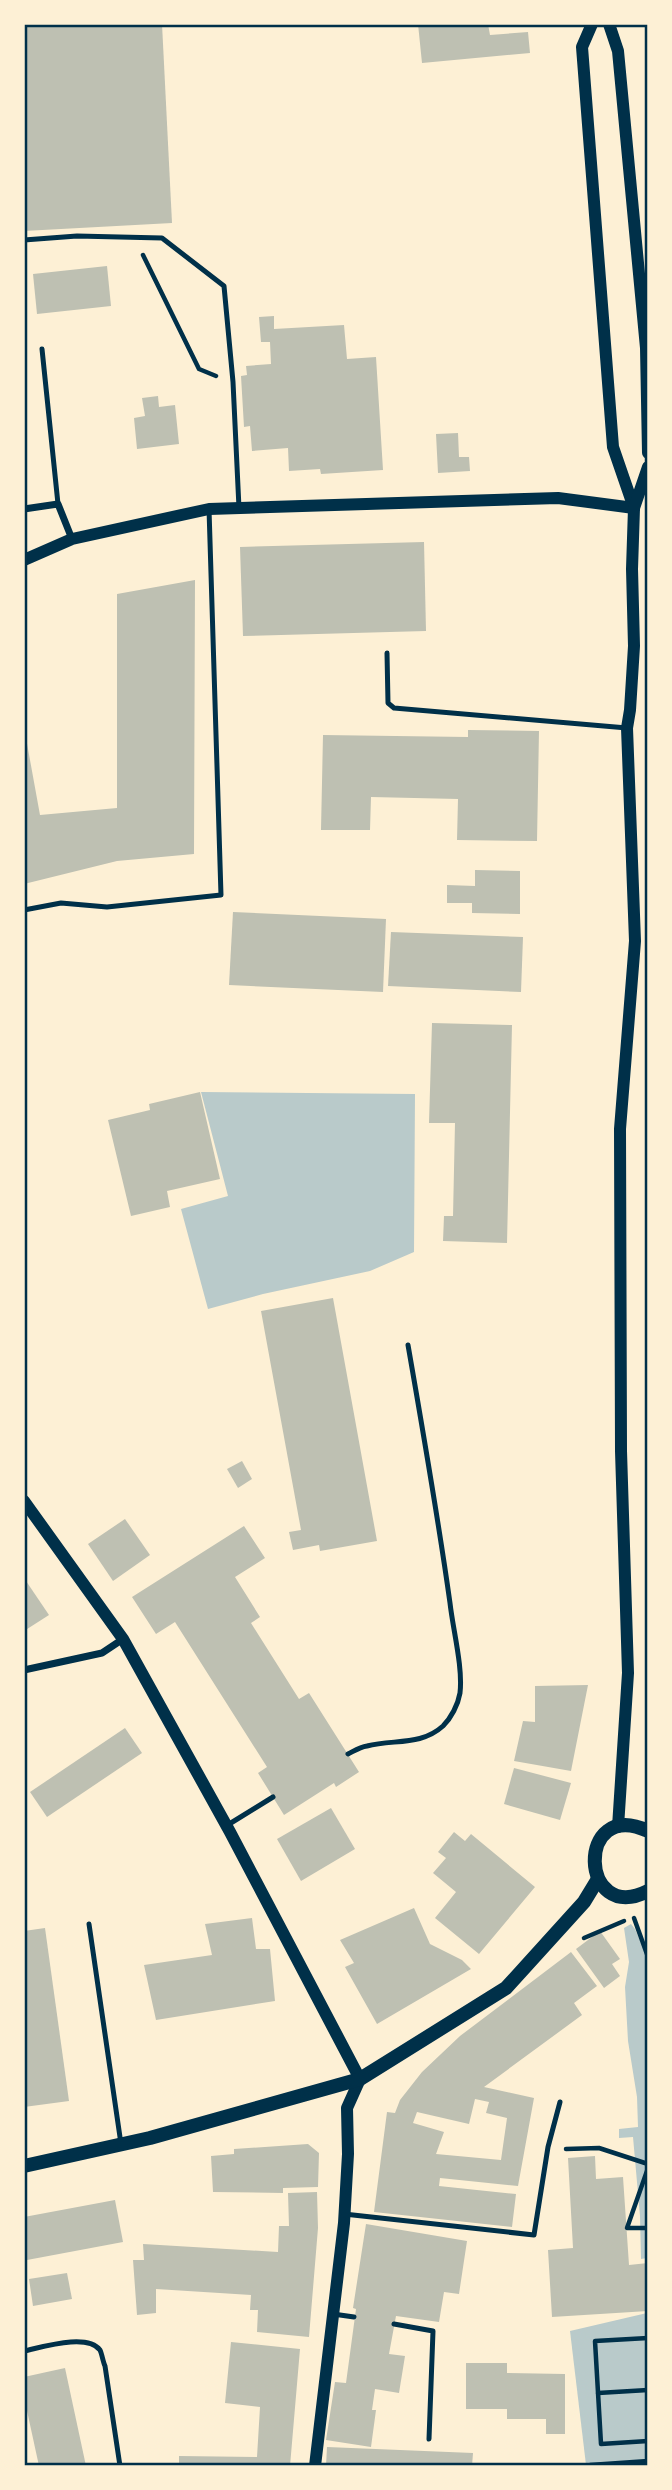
<svg xmlns="http://www.w3.org/2000/svg" width="672" height="2490" font-family="'Noto Serif',serif">
<rect width="100%" height="100%" fill="#fdf0d5"/>
<!-- green -->
<g fill="#b9caca">
<path d="M201 1092 415 1094 414 1252 370 1271 263 1294 208 1309 181 1209 228 1196Z"/>
<path d="M631 1924 635 1929 648 1959 647 2258 641 2259 640 2216 633 2137 619 2138V2129L638 2127 637 2097 628 2041 625 1987 629 1962 624 1928Z"/>
<path d="M647 2313V2465H586L570 2331Z"/>
</g>
<!-- building -->
<g fill="#bec0b2" fill-rule="evenodd">
<path d="M24 24H162L172 223 24 231Z"/>
<path d="M418 24H488L490 35 528 32 530 53 422 63Z"/>
<path d="M107 266 111 306 37 314 33 274Z"/>
<path d="M274 316V329L344 325 347 359 376 357 383 470 321 474 320 469 289 471 288 448 252 451 250 426 244 427 241 376 247 375 246 366 271 364 270 342H261L259 317Z"/>
<path d="M158 396 159 407 175 405 179 444 137 449 134 418 145 416 142 398Z"/>
<path d="M458 433 459 457H469L470 471 438 473 436 434Z"/>
<path d="M424 542 426 631 243 636 240 547Z"/>
<path d="M195 580 194 854 117 861 24 884V727L40 815 117 808V594Z"/>
<path d="M468 730 539 731 537 841 457 840 458 799 371 797 370 830H321L323 735 468 737Z"/>
<path d="M475 870 520 871V914L472 913V903H447V885L475 886Z"/>
<path d="M233 912 386 919 383 992 229 985Z"/>
<path d="M391 932 523 937 521 992 388 986Z"/>
<path d="M432 1023 512 1025 507 1243 443 1241 444 1216H453L455 1123H429Z"/>
<path d="M200 1092 220 1179 167 1191 170 1207 131 1216 108 1120 150 1110 149 1104Z"/>
<path d="M333 1298 377 1541 320 1551 319 1545 293 1550 289 1532 301 1530 261 1311Z"/>
<path d="M242 1461 252 1479 238 1488 227 1469Z"/>
<path d="M125 1519 150 1555 113 1581 88 1544Z"/>
<path d="M244 1526 265 1558 235 1577 260 1617 251 1623 299 1699 309 1693 359 1772 336 1787 334 1783 284 1815 258 1773 267 1767 175 1622 156 1634 132 1597Z"/>
<path d="M24 1578 49 1615 24 1631Z"/>
<path d="M588 1685 571 1771 514 1761 523 1721 535 1722V1686Z"/>
<path d="M125 1728 142 1753 47 1817 30 1792Z"/>
<path d="M514 1768 571 1783 560 1820 504 1804Z"/>
<path d="M331 1808 355 1849 301 1881 277 1839Z"/>
<path d="M454 1832 465 1841 471 1834 535 1887 479 1954 435 1918 456 1892 433 1873 446 1858 438 1852Z"/>
<path d="M414 1908 430 1944 462 1960 471 1969 377 2024 345 1967 354 1963 340 1940Z"/>
<path d="M252 1918 256 1949H270L275 2001 156 2020 144 1965 212 1955 205 1924Z"/>
<path d="M45 1928 69 2101 24 2107V1931Z"/>
<path d="M600 1931 620 1959 612 1964 620 1976 604 1988 576 1949Z"/>
<path d="M571 1952 597 1986 574 2003 582 2015 484 2087 534 2098 518 2186 440 2178 439 2186 516 2194 512 2227 374 2212 387 2112 395 2113 400 2100 422 2072 460 2036ZM475 2099 489 2102 486 2113 507 2118 501 2160 436 2154 444 2132 413 2123 417 2112 469 2124Z"/>
<path d="M308 2144 319 2153 318 2187 283 2188V2193L213 2192 211 2156 234 2154V2149Z"/>
<path d="M595 2156 596 2179 623 2177 629 2265 648 2263V2311L552 2317 548 2250 573 2248 568 2158Z"/>
<path d="M317 2192 318 2228 309 2337 257 2332 258 2310H250L251 2295 156 2289V2313L137 2315 133 2260H144L143 2244 278 2252 279 2226H289L288 2193Z"/>
<path d="M115 2200 123 2242 27 2260 24 2245V2217Z"/>
<path d="M366 2224 467 2241 459 2294 444 2292 439 2322 396 2316 389 2354 405 2356 399 2393 375 2389 372 2410H376L371 2447 326 2440 335 2382 346 2383 356 2309 353 2308Z"/>
<path d="M67 2273 72 2299 33 2306 29 2279Z"/>
<path d="M231 2342 300 2349 290 2466H179V2456L257 2457 260 2407 225 2403Z"/>
<path d="M466 2363H507V2373L565 2374V2434H546V2419H507V2409H466Z"/>
<path d="M65 2368 86 2466H39L24 2397V2377Z"/>
<path d="M327 2447 473 2453 472 2466H326Z"/>
</g>
<g fill="none" stroke-linecap="round" stroke-linejoin="round">
<!-- path -->
<g stroke="#003049" stroke-width="4.5">
<path d="M143 255 199 369 216 376"/>
<path d="M634 1918 648 1957"/>
<path d="M584 1938 624 1921"/>
<path d="M566 2149 599 2148 648 2164"/>
<path d="M648 2168 627 2228H648"/>
<path d="M648 2338 595 2341 601 2444 648 2441"/>
<path d="M598 2393 648 2390"/>
<path d="M590 2465 648 2461"/>
</g>
<!-- service -->
<g stroke="#003049" stroke-width="5">
<path d="M24 240 77 236 162 238 224 286 233 382 239 508"/>
<path d="M42 349 58 504"/>
<path d="M387 653 388 703 394 708 627 728"/>
<path d="M24 910 61 903 107 907 221 895 209 509"/>
<path d="M348 1754C354 1751 360 1747 367 1746 394 1739 421 1746 443 1726 451 1718 458 1705 460 1693 463 1667 453 1630 450 1603 438 1517 423 1431 408 1345"/>
<path d="M226 1826 273 1797"/>
<path d="M89 1924 121 2144"/>
<path d="M344 2214 534 2235 548 2147 560 2102"/>
<path d="M333 2314 354 2317"/>
<path d="M394 2324 433 2331 429 2439"/>
<path d="M24 2351C43 2347 87 2333 100 2350 102 2354 103 2362 105 2366L120 2466"/>
</g>
<!-- minor -->
<g stroke="#003049" stroke-width="7">
<path d="M24 509 58 504 72 539"/>
<path d="M24 1670 102 1653 123 1639"/>
</g>
<!-- tertiary -->
<g stroke="#003049" stroke-width="12">
<path d="M592 24 582 47 613 447 634 508"/>
<path d="M609 24 618 51 646 348 648 453"/>
<path d="M24 560 72 539 209 509 558 498 634 508"/>
<path d="M24 1501 123 1639 230 1832 360 2079 347 2108 348 2154 344 2223 315 2466"/>
<path d="M618 1827 628 1673 621 1451 620 1129 635 941 627 728 630 710 634 646 632 569 634 508 648 467"/>
</g>
<!-- secondary -->
<g stroke="#003049" stroke-width="14">
<path d="M648 1831C575 1797 579 1926 648 1891"/>
<path d="M24 2166 150 2138 360 2079 506 1988 584 1902 598 1879"/>
</g>
</g>
<!-- border -->
<rect width="672" height="2490" fill="none" stroke="#fdf0d5" stroke-width="52"/>
<rect x="26" y="26" width="620" height="2438" fill="none" stroke="#003049" stroke-width="2.5"/>
</svg>
